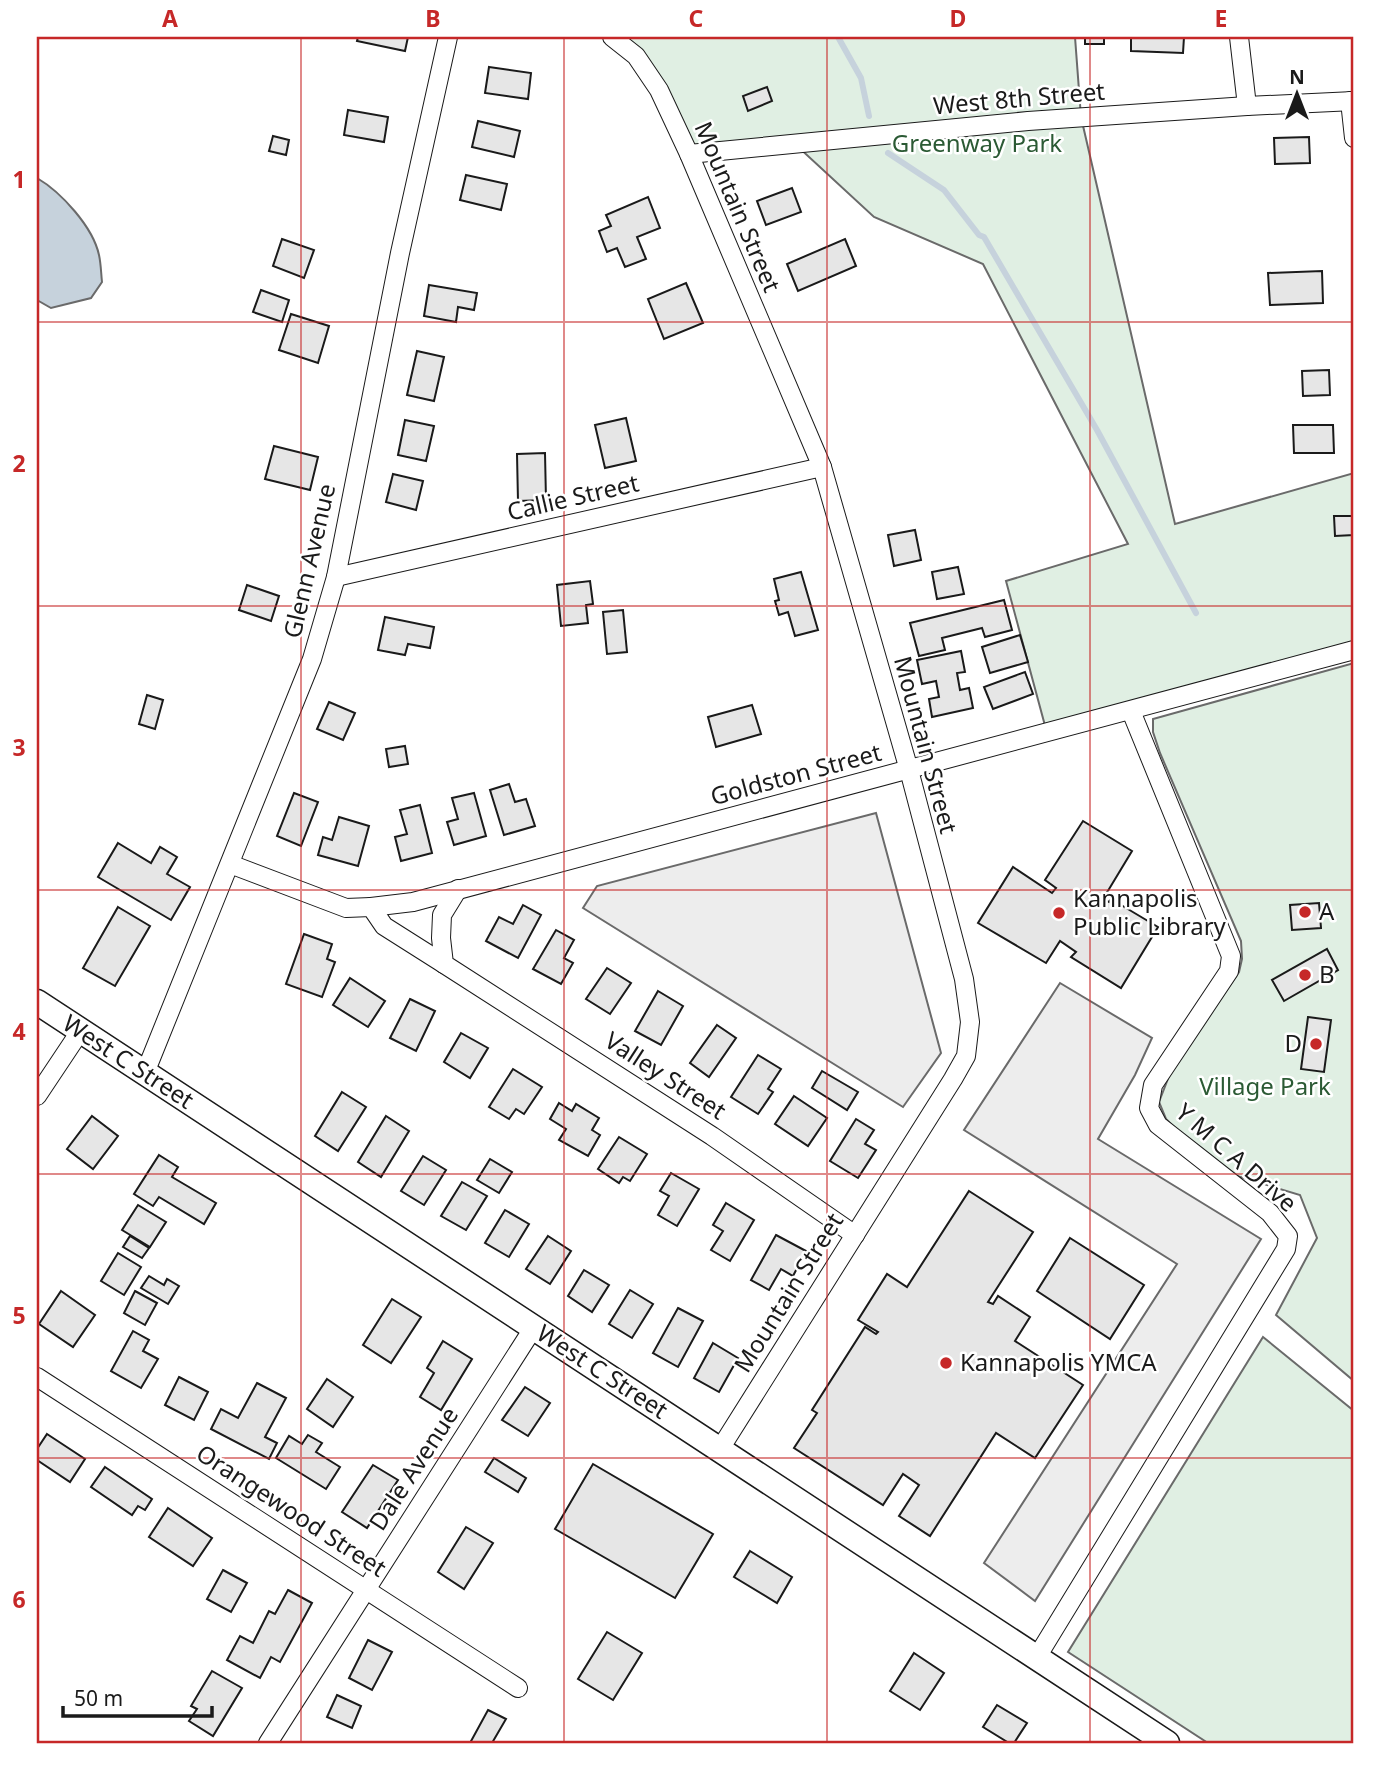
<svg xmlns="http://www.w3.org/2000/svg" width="1391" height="1780" font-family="'Noto Sans',sans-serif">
<rect width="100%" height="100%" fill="#fff"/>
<!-- green -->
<g fill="#e0efe3" stroke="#6a6a6a" stroke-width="2">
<path d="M610 37H1075L1081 117 1175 524 1354 473V650L1047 733 1006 581 1128 544 983 264 874 217 795 144 689 154 652 81Z"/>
<path d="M1354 663V1381L1276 1315 1317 1238 1300 1195 1237 1176 1181 1134 1166 1119 1159 1102 1171 1071 1239 972 1242 959 1241 941 1160 753 1153 732V719Z"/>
<path d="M1263 1337 1354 1411V1743H1208L1068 1652Z"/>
</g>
<!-- parking -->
<g fill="#ededed" stroke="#6a6a6a" stroke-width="2">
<path d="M876 813 941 1053 903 1107 583 908 597 886Z"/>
<path d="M1060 983 1152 1038 1135 1075 1098 1139 1261 1239 1035 1601 984 1563 1177 1264 964 1130Z"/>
</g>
<!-- water -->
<path fill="#c6d2dc" stroke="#6a6a6a" stroke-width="2" d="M37 178C61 192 93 227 99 255 101 264 101 273 102 282L91 298 51 308 37 300Z"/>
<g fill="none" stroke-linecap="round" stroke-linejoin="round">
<!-- stream -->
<g stroke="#c6d2dc" stroke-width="6">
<path d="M838 37 861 78 869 116"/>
<path d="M888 153 944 190 979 235 984 237 1097 430 1196 613"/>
</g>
</g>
<!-- building -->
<g fill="#e6e6e6" stroke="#1a1a1a" stroke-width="2">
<path d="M358 37H408L405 51 357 41Z"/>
<rect x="1085" y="37" width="19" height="7"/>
<path d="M1131 37H1184L1183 53 1131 51Z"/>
<path d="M489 67 531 73 528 99 485 93Z"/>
<path d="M767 87 772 101 748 111 743 96Z"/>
<path d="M348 110 388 117 384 142 344 135Z"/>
<path d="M478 121 520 131 514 157 472 147Z"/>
<path d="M273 136 289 140 286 155 269 151Z"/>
<path d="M1309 137 1310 163 1275 164 1274 138Z"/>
<path d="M466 175 507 184 501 210 460 200Z"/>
<path d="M792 188 801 212 766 225 757 201Z"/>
<path d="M648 197 660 228 637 237 646 259 625 267 617 248 607 252 599 231 611 226 606 215Z"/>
<path d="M282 239 314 250 304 278 273 266Z"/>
<path d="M845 239 856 266 798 291 787 264Z"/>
<path d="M1322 271 1323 303 1270 305 1268 273Z"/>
<path d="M686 283 703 323 664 339 648 299Z"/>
<path d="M429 285 477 293 474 310 458 307 456 322 424 316Z"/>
<path d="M261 290 289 300 282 322 253 312Z"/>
<path d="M291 314 329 326 318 363 279 350Z"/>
<path d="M417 351 444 357 434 401 407 395Z"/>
<path d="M1329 370 1330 395 1303 396 1302 371Z"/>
<path d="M626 418 636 461 605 468 595 425Z"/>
<path d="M405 420 434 426 426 461 398 455Z"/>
<path d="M1293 425H1333L1334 453H1294Z"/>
<path d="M274 446 318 457 310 490 265 479Z"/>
<path d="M545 453 546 500 518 501 517 454Z"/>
<path d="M393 474 423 481 416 510 386 502Z"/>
<path d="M1334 516H1354V535L1335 536Z"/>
<path d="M915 530 921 560 894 566 888 535Z"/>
<path d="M958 567 964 594 937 599 932 572Z"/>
<path d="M801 572 818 630 795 636 788 612 779 615 775 601 779 600 774 579Z"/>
<path d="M590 581 593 604 586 605 588 623 561 626 557 585Z"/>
<path d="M247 585 279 596 271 621 239 610Z"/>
<path d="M1004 600 1012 630 985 637 982 628 942 638 945 650 919 656 910 623Z"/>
<path d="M623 610 627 652 607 654 603 612Z"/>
<path d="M385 617 434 627 430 648 408 644 405 655 378 650Z"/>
<path d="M1020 635 1028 662 990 673 982 647Z"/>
<path d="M961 651 965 672 957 673 960 690 969 688 973 708 932 717 929 699 939 697 936 681 922 684 917 660Z"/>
<path d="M1025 672 1033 694 993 709 984 687Z"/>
<path d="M147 695 163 700 155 729 139 724Z"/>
<path d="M329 702 355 713 343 740 317 729Z"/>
<path d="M752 705 761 734 716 747 708 717Z"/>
<path d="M405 746 408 764 389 767 386 749Z"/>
<path d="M509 784 515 802 526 799 535 826 504 835 490 790Z"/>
<path d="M294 793 318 802 301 846 277 836Z"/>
<path d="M474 793 486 836 454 845 447 822 458 819 452 798Z"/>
<path d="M420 805 432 853 401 861 395 837 407 834 400 810Z"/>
<path d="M339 817 369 826 358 866 318 855 323 837 332 840Z"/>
<path d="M1083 821 1132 851 1103 899 1109 902 1111 899 1158 927 1121 988 1071 957 1076 952 1060 941 1046 963 978 923 1013 867 1052 893 1056 888 1045 880Z"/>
<path d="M118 843 151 863 160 847 177 857 167 874 190 887 171 920 98 877Z"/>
<path d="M1319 903 1321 928 1292 930 1290 905Z"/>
<path d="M523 905 541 915 518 958 486 941 499 917 513 924Z"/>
<path d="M118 907 150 926 115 986 83 968Z"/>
<path d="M556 930 574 940 564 958 573 963 561 984 533 969Z"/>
<path d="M304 934 332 944 327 959 335 962 322 997 286 984Z"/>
<path d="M1327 949 1338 970 1284 1001 1272 980Z"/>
<path d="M607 968 631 983 610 1014 586 999Z"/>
<path d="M350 978 385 1001 368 1027 333 1005Z"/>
<path d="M658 991 683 1006 661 1045 635 1031Z"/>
<path d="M410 999 435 1011 416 1051 390 1038Z"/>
<path d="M1308 1017 1331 1020 1324 1072 1301 1069Z"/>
<path d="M717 1025 736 1038 709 1077 690 1063Z"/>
<path d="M461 1033 488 1048 470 1078 444 1062Z"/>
<path d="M758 1055 781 1069 768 1089 773 1092 758 1114 731 1097Z"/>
<path d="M513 1069 542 1087 524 1114 516 1109 509 1119 489 1107Z"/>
<path d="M822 1071 858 1092 847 1110 812 1088Z"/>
<path d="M342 1092 366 1107 338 1151 315 1136Z"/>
<path d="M794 1096 827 1118 808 1146 775 1124Z"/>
<path d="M559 1103 572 1111 576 1104 599 1118 592 1130 600 1135 588 1156 559 1140 566 1129 550 1119Z"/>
<path d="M92 1116 118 1136 93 1169 67 1149Z"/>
<path d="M386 1116 409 1131 381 1177 358 1162Z"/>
<path d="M856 1119 874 1130 865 1144 876 1150 858 1178 830 1161Z"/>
<path d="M619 1137 647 1154 630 1181 623 1177 619 1183 598 1169Z"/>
<path d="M159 1155 178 1167 172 1177 216 1203 204 1224 159 1197 153 1206 134 1194Z"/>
<path d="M423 1156 446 1170 424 1205 401 1191Z"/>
<path d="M490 1159 512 1172 499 1193 477 1180Z"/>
<path d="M671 1173 699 1189 677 1226 658 1215 669 1196 660 1191Z"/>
<path d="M462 1182 487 1196 466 1230 441 1216Z"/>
<path d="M969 1191 1033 1232 988 1302 993 1304 998 1296 1030 1317 1015 1341 1083 1385 1035 1458 996 1433 930 1536 899 1516 919 1485 903 1474 883 1505 794 1448 817 1413 812 1410 865 1327 876 1334 878 1332 858 1320 887 1274 907 1287Z"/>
<path d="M726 1203 754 1220 730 1261 711 1250 723 1231 713 1225Z"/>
<path d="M138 1205 166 1222 150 1247 122 1230Z"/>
<path d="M505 1210 529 1224 509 1257 485 1243Z"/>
<path d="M776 1235 806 1251 793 1276 781 1269 769 1290 751 1280Z"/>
<path d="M130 1236 149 1248 142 1258 123 1247Z"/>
<path d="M548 1236 571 1251 550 1284 526 1269Z"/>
<path d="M1070 1238 1144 1285 1110 1339 1037 1291Z"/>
<path d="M118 1253 141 1267 124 1295 101 1281Z"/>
<path d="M584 1270 609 1285 592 1312 568 1296Z"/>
<path d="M149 1276 164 1285 167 1279 179 1286 168 1304 141 1288Z"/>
<path d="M630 1290 653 1304 632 1338 609 1324Z"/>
<path d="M61 1291 95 1315 73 1347 39 1324Z"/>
<path d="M135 1291 157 1303 145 1325 124 1313Z"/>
<path d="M392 1299 421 1317 391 1363 363 1345Z"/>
<path d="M678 1308 703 1321 678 1367 653 1353Z"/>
<path d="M133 1331 149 1340 143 1351 158 1359 141 1388 111 1371Z"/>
<path d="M443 1341 472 1359 441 1410 420 1397 434 1373 427 1368Z"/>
<path d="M713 1343 738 1358 719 1392 694 1378Z"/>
<path d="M179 1377 208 1392 194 1420 165 1405Z"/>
<path d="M327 1379 353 1397 333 1427 307 1409Z"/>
<path d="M257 1383 286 1398 265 1437 277 1443 269 1459 211 1429 221 1409 238 1418Z"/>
<path d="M525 1387 550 1403 528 1436 502 1420Z"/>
<path d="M47 1434 85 1459 70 1482 37 1460V1449Z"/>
<path d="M308 1435 322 1443 316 1452 340 1467 326 1489 276 1458 289 1436 302 1444Z"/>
<path d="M494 1458 526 1478 518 1492 485 1472Z"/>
<path d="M593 1464 713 1534 675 1598 555 1529Z"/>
<path d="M373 1465 398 1480 367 1528 342 1512Z"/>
<path d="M105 1467 152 1499 145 1510 138 1506 132 1515 91 1487Z"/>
<path d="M168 1508 212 1538 193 1566 149 1537Z"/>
<path d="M466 1527 493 1543 464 1589 438 1572Z"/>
<path d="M750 1551 792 1577 777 1603 734 1577Z"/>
<path d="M223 1570 247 1583 231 1612 207 1599Z"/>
<path d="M288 1590 312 1603 280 1662 271 1657 260 1678 227 1660 240 1636 253 1643 269 1611 275 1614Z"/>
<path d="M607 1632 642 1653 613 1700 578 1679Z"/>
<path d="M368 1640 392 1652 372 1690 349 1678Z"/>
<path d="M914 1653 944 1673 920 1710 890 1691Z"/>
<path d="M212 1671 242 1688 213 1736 189 1721 197 1709 191 1706Z"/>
<path d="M337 1695 361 1706 352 1728 327 1717Z"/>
<path d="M997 1705 1027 1723 1014 1743H1009L983 1727Z"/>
<path d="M488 1710 506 1719 492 1743H470Z"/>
</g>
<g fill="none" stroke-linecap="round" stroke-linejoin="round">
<defs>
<g id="minor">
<path d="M612 37 636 56 659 90 689 154 822 467 909 770 964 979 970 1022 966 1056 953 1079 720 1449"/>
<path d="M1239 37 1247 106"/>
<path d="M1350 101 1354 138"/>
<path d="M689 154 1028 121 1247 106 1354 101"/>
<path d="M336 577 822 467"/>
<path d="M230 864 346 908 371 907 384 926 444 964"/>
<path d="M458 889 442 915 441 938 444 964 712 1136 855 1235"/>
<path d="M371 907 413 902 1354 650"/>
<path d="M145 1073 312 659 336 577 400 253 448 37"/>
<path d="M37 1096 81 1030"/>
<path d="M37 1377 518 1688"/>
<path d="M1037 1657 1286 1249 1288 1236 1270 1213 1158 1125 1149 1108 1153 1085 1229 971 1231 956 1131 711"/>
<path d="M268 1743 534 1327"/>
</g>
<path id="secondary" d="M37 1002 1167 1743"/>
</defs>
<!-- minor casing -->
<use href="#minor" stroke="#1a1a1a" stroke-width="20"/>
<!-- secondary casing -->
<use href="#secondary" stroke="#1a1a1a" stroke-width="27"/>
<!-- minor -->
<use href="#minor" stroke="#fff" stroke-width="18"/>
<!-- secondary -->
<use href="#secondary" stroke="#fff" stroke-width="24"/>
<!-- fence -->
<path stroke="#1a1a1a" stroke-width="2" stroke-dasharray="9 3.5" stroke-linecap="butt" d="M1354 1238 1352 1239 1354 1245"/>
</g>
<!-- grid -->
<path fill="none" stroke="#c62828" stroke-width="2" stroke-opacity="0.55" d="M301 37V1743M564 37V1743M827 37V1743M1090 37V1743M37 322H1354M37 606H1354M37 890H1354M37 1174H1354M37 1458H1354"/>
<!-- markers -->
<g fill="#c62828" stroke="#fff" stroke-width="2.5">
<circle cx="1305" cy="912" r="7"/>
<circle cx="1059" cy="913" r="7"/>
<circle cx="1305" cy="975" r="7"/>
<circle cx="1316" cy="1044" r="7"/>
<circle cx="946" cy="1363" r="7"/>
</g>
<g text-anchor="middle" stroke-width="5" stroke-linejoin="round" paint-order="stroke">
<!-- street labels -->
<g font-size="24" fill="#1a1a1a" stroke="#fff">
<text transform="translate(1019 99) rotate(-5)" y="8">West 8th Street</text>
<text transform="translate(737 207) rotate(67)" y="8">Mountain Street</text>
<text transform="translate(573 498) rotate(-13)" y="8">Callie Street</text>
<text transform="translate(310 561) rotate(-77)" y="8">Glenn Avenue</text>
<text transform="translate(925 745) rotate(75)" y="8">Mountain Street</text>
<text transform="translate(796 775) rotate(-15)" y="8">Goldston Street</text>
<text transform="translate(128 1062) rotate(33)" y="8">West C Street</text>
<text transform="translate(665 1076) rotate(33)" y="8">Valley Street</text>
<text transform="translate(1236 1158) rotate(41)" y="8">Y M C A Drive</text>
<text transform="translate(789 1293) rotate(-58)" y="8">Mountain Street</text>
<text transform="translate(602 1372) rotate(33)" y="8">West C Street</text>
<text transform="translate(414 1469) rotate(-57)" y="8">Dale Avenue</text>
<text transform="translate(291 1511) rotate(33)" y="8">Orangewood Street</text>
</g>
<!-- park labels -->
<g font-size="24" fill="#2b5a34" stroke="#fff">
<text x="977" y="152">Greenway Park</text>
<text x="1265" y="1095">Village Park</text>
</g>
<!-- poi labels -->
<g font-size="24" fill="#1a1a1a" stroke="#fff" text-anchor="start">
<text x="1073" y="907">Kannapolis<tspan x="1073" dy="28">Public Library</tspan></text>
<text x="1319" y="920">A</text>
<text x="1319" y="983">B</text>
<text x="1302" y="1052" text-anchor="end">D</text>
<text x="960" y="1371">Kannapolis YMCA</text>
</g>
</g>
<!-- border -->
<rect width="1391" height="1780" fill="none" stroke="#ffffff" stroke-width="77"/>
<!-- north arrow -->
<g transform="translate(1297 94)" stroke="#ffffff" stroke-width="5" paint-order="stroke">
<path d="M0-5L12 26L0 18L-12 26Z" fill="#1a1a1a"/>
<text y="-10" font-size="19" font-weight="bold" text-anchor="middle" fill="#1a1a1a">N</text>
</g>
<!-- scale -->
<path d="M63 1706v10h149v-10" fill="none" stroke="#1a1a1a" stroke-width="3.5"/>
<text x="74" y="1706" font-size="21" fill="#1a1a1a" stroke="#ffffff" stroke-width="5" paint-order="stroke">50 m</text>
<rect x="38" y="38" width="1314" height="1704" fill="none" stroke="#c62828" stroke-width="2.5"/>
<g font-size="23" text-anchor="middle" font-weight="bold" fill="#c62828">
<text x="170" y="27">A</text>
<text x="433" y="27">B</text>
<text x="696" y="27">C</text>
<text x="958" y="27">D</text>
<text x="1221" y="27">E</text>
<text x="19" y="188">1</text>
<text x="19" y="472">2</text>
<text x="19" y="756">3</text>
<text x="19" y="1040">4</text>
<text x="19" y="1324">5</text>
<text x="19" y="1608">6</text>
</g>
</svg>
